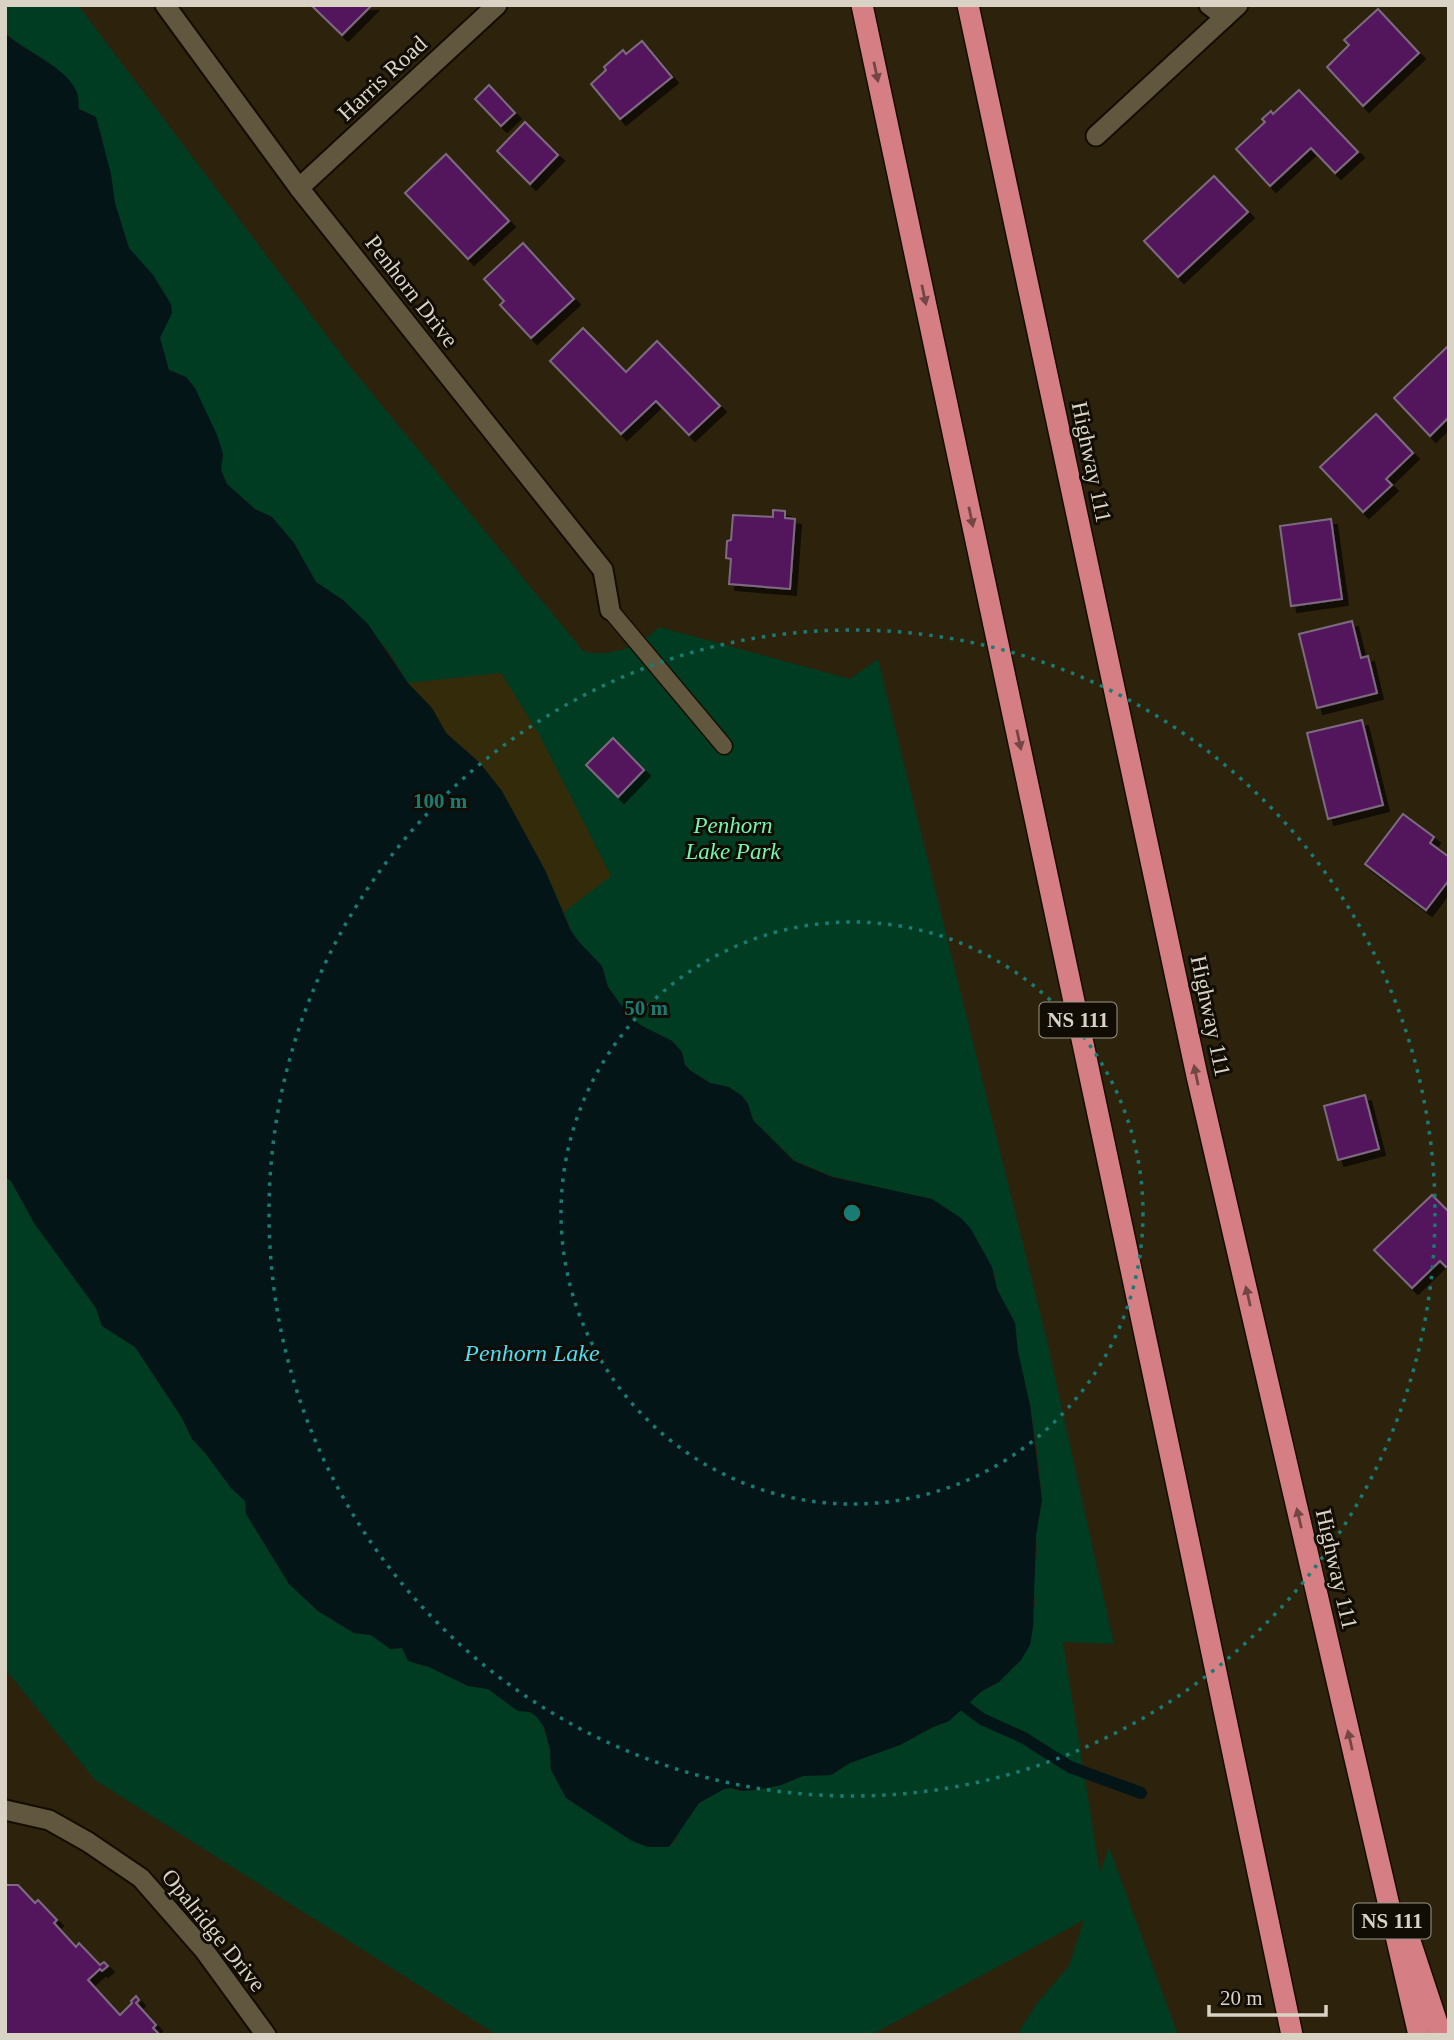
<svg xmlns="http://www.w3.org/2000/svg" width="1454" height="2040" font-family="'Times New Roman',serif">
<defs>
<filter id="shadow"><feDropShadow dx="6" dy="6" stdDeviation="0" flood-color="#0009"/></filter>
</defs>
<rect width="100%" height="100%" fill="#2d230d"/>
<!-- green -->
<path fill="#003c21" d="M5 5H78L348 364 583 651C610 658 639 647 659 627L850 679 878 659 1047 1341 1114 1644 1063 1642 1100 1873 1109 1847 1178 2035H1017L1038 2002 1069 1966 1084 1920 871 2035H517L494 2033 95 1780 5 1669V1177L11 1181 34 1223 96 1308 102 1326 135 1347 182 1418 192 1439 206 1454 231 1488 245 1501V1512L289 1584 318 1611 354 1633 371 1635 393 1649 402 1648 416 1664 429 1667 468 1686 488 1689 518 1711 530 1712 541 1720 550 1749 551 1770 566 1798 572 1802 625 1836 674 1843 682 1827 699 1803 724 1789 731 1788 738 1791 781 1785 803 1776 831 1775 850 1763 900 1745 931 1728 949 1721 982 1691 999 1682 1021 1660 1035 1604 1033 1584 1037 1553 1036 1535 1042 1500 1037 1450 1030 1405 1018 1352 1015 1323 997 1289 995 1275 968 1225 953 1214 906 1194 832 1176 795 1161 753 1120 748 1104 742 1096 729 1087 710 1083 691 1071 685 1065 682 1052 672 1041 642 1026 629 1016 608 987 602 966 578 941 570 929 564 912 502 791 492 779 432 708 408 683 389 652 343 600 316 582 294 543 272 517 255 509 227 484 221 470 223 454 195 388 186 377 169 370 160 338 171 313 129 248 115 203 101 133 90 114 79 109C78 104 79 98 77 93 69 70 23 50 5 33Z"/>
<!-- sand -->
<path fill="#342b0a" d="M501 673 539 734 611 876 564 912 545 870 501 791 480 763 446 733 432 708 408 683Z"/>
<!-- water -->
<path fill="#041518" d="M5 33C25 52 68 67 77 93 79 98 78 104 79 109L96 117 111 174 115 203 129 248 153 275 171 304 172 313 160 338 169 370 186 377 195 388 217 435 223 454 221 470 227 484 255 509 272 517 294 543 316 582 343 600 368 624 408 683 432 708 446 733 480 763 502 791 545 870 570 929 578 941 602 966 608 987 629 1016 642 1026 672 1041 682 1052 685 1065 691 1071 710 1083 729 1087 742 1096 748 1104 753 1120 794 1161 832 1177 932 1199 961 1218 971 1229 992 1267 997 1289 1015 1323 1018 1352 1030 1405 1042 1500 1036 1535 1033 1627 1030 1645 1021 1660 999 1682 982 1691 949 1721 931 1728 900 1745 850 1763 831 1775 803 1776 781 1785 757 1790 743 1791 731 1788 724 1789 699 1803 669 1847H648L632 1841 566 1798 551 1770 550 1749 544 1727 536 1716 530 1712 518 1711 488 1689 468 1686 429 1667 408 1661 402 1648 390 1649 371 1635 354 1633 318 1611 289 1584 246 1514 245 1501 231 1488 206 1454 192 1439 182 1418 135 1347 102 1326 96 1308 34 1223 11 1181 5 1177Z"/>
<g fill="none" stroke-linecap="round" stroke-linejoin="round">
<!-- stream -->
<path stroke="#041518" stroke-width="12" d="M954 1698 982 1719 1024 1738 1070 1767 1141 1793"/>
</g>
<!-- building -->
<g fill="#52195d" stroke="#7d6b80" stroke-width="2" filter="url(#shadow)">
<path d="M311 5H372L342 35Z"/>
<path d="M1378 9 1419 53 1363 106 1327 67 1349 45 1344 40Z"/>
<path d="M642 41 672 77 620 119 591 84 606 70 604 67 623 50 626 54Z"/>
<path d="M489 85 515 113 501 126 475 99Z"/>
<path d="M1299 90 1358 152 1335 173 1311 148 1270 186 1236 149 1265 122 1262 119 1271 111 1273 114Z"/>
<path d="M525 122 558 155 530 184 497 151Z"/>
<path d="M446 154 509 221 468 259 405 193Z"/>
<path d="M1214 176 1248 212 1178 277 1144 241Z"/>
<path d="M523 243 574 299 531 338 500 305 504 301 484 279Z"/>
<path d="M583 328 626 372 657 341 720 406 689 435 656 401 621 434 550 361Z"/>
<path d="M1449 345V417L1430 436 1394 398Z"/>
<path d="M1376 414 1413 453 1386 479 1392 485 1363 512 1320 467Z"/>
<path d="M773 510 785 511V518L795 519 790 589 729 584 731 559 726 558 727 541 731 540 733 515 773 517Z"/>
<path d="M1331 519 1342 599 1291 606 1280 526Z"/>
<path d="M1352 621 1361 658 1368 656 1377 693 1317 708 1299 634Z"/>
<path d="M1362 720 1383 805 1328 819 1307 733Z"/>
<path d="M613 738 644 770 618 797 586 765Z"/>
<path d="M1403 814 1434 837 1430 843 1449 857V880L1426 910 1365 864Z"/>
<path d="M1365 1095 1379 1149 1338 1160 1324 1106Z"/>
<path d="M1432 1195 1449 1212V1265L1446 1267 1440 1261 1412 1288 1374 1250Z"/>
<path d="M5 1885H18L35 1903 38 1900 57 1920 54 1923 76 1947 79 1943 100 1965 104 1962 108 1966 102 1971 100 1969 88 1980 120 2015 132 2003 131 2001 136 1996 139 2000 136 2003 156 2025 153 2028 160 2035H5Z"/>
</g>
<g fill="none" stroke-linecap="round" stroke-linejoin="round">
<defs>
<path id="service" d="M610 610 724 746"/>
<g id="minor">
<path d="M165 5 299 188 603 570 610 610"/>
<path d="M1209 5 1225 17"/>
<path d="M1096 136 1238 5"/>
<path d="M299 188 497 5"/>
<path d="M5 1810 49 1820 88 1842 141 1878 204 1950 266 2035"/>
</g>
<g id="motorway">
<path d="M862 5 1175 1476 1292 2035"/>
<path d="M968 5 1197 1076 1419 2035"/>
<path d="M1408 1935 1441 2035"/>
</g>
</defs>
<!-- service casing -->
<use href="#service" stroke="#150c00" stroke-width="19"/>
<!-- minor casing -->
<use href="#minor" stroke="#150c00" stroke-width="23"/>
<!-- motorway casing -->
<use href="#motorway" stroke="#150c00" stroke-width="24"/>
<!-- service -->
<use href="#service" stroke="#61573f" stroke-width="16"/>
<!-- minor -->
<use href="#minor" stroke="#61573f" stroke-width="19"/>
<!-- motorway -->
<use href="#motorway" stroke="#d57f84" stroke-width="21"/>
</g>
<!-- one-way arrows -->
<defs><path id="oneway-solid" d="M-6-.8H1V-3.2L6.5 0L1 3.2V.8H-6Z" transform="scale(1.75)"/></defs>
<g fill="#734644">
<use href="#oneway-solid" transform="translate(876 72) rotate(78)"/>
<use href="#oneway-solid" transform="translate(924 295) rotate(78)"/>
<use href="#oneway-solid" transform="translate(971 517) rotate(78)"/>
<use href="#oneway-solid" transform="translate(1019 740) rotate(78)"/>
<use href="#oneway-solid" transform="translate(1196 1075) rotate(-102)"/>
<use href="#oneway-solid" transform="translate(1248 1296) rotate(-103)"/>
<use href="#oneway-solid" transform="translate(1299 1518) rotate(-103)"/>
<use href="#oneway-solid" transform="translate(1350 1740) rotate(-103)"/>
</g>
<!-- distance rings -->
<g fill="none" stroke="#197b72" stroke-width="3.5" stroke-dasharray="3.5 7">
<circle cx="852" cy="1213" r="291"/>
<circle cx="852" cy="1213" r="583"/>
</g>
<g text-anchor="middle" stroke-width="6" stroke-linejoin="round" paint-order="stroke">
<!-- shield labels -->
<g fill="#110d05" stroke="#9d988c" stroke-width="2">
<rect x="1039.5" y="1002.5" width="77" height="35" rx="5"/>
<rect x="1353.5" y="1903.5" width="77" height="35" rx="5"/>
</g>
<g font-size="21" font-weight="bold" fill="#d9d3c6">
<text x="1078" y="1027">NS 111</text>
<text x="1392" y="1928">NS 111</text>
</g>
<!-- street labels -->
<g font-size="23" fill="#d9d3c6" stroke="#110d05">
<text transform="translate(382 78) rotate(-43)" y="8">Harris Road</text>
<text transform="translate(412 291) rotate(52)" y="8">Penhorn Drive</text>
<text transform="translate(1092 462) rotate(78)" y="8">Highway 111</text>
<text transform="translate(1211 1016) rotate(78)" y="8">Highway 111</text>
<text transform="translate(1337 1569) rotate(77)" y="8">Highway 111</text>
<text transform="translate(214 1930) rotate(51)" y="8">Opalridge Drive</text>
</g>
<!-- park labels -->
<g font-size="23" font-style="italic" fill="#74f6ad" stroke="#110d05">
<text x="733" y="833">Penhorn<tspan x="733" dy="26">Lake Park</tspan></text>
</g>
<!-- water labels -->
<g font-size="24" font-style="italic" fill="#4ddef5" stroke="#110d05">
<text x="532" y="1361">Penhorn Lake</text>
</g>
</g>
<circle cx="852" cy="1213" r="10" fill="#197b72" stroke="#110d05" stroke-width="3.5"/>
<g font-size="21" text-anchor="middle" font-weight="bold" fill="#197b72" stroke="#110d05" stroke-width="6" stroke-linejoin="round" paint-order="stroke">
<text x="440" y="808">100 m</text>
<text x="646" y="1015">50 m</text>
</g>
<!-- border -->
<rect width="1454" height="2040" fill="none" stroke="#d9d3c6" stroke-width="14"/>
<!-- scale -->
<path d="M1209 2005v10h117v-10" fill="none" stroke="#d9d3c6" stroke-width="3.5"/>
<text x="1220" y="2005" font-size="21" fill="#d9d3c6" stroke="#110d05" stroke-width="5" paint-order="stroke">20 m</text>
</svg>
